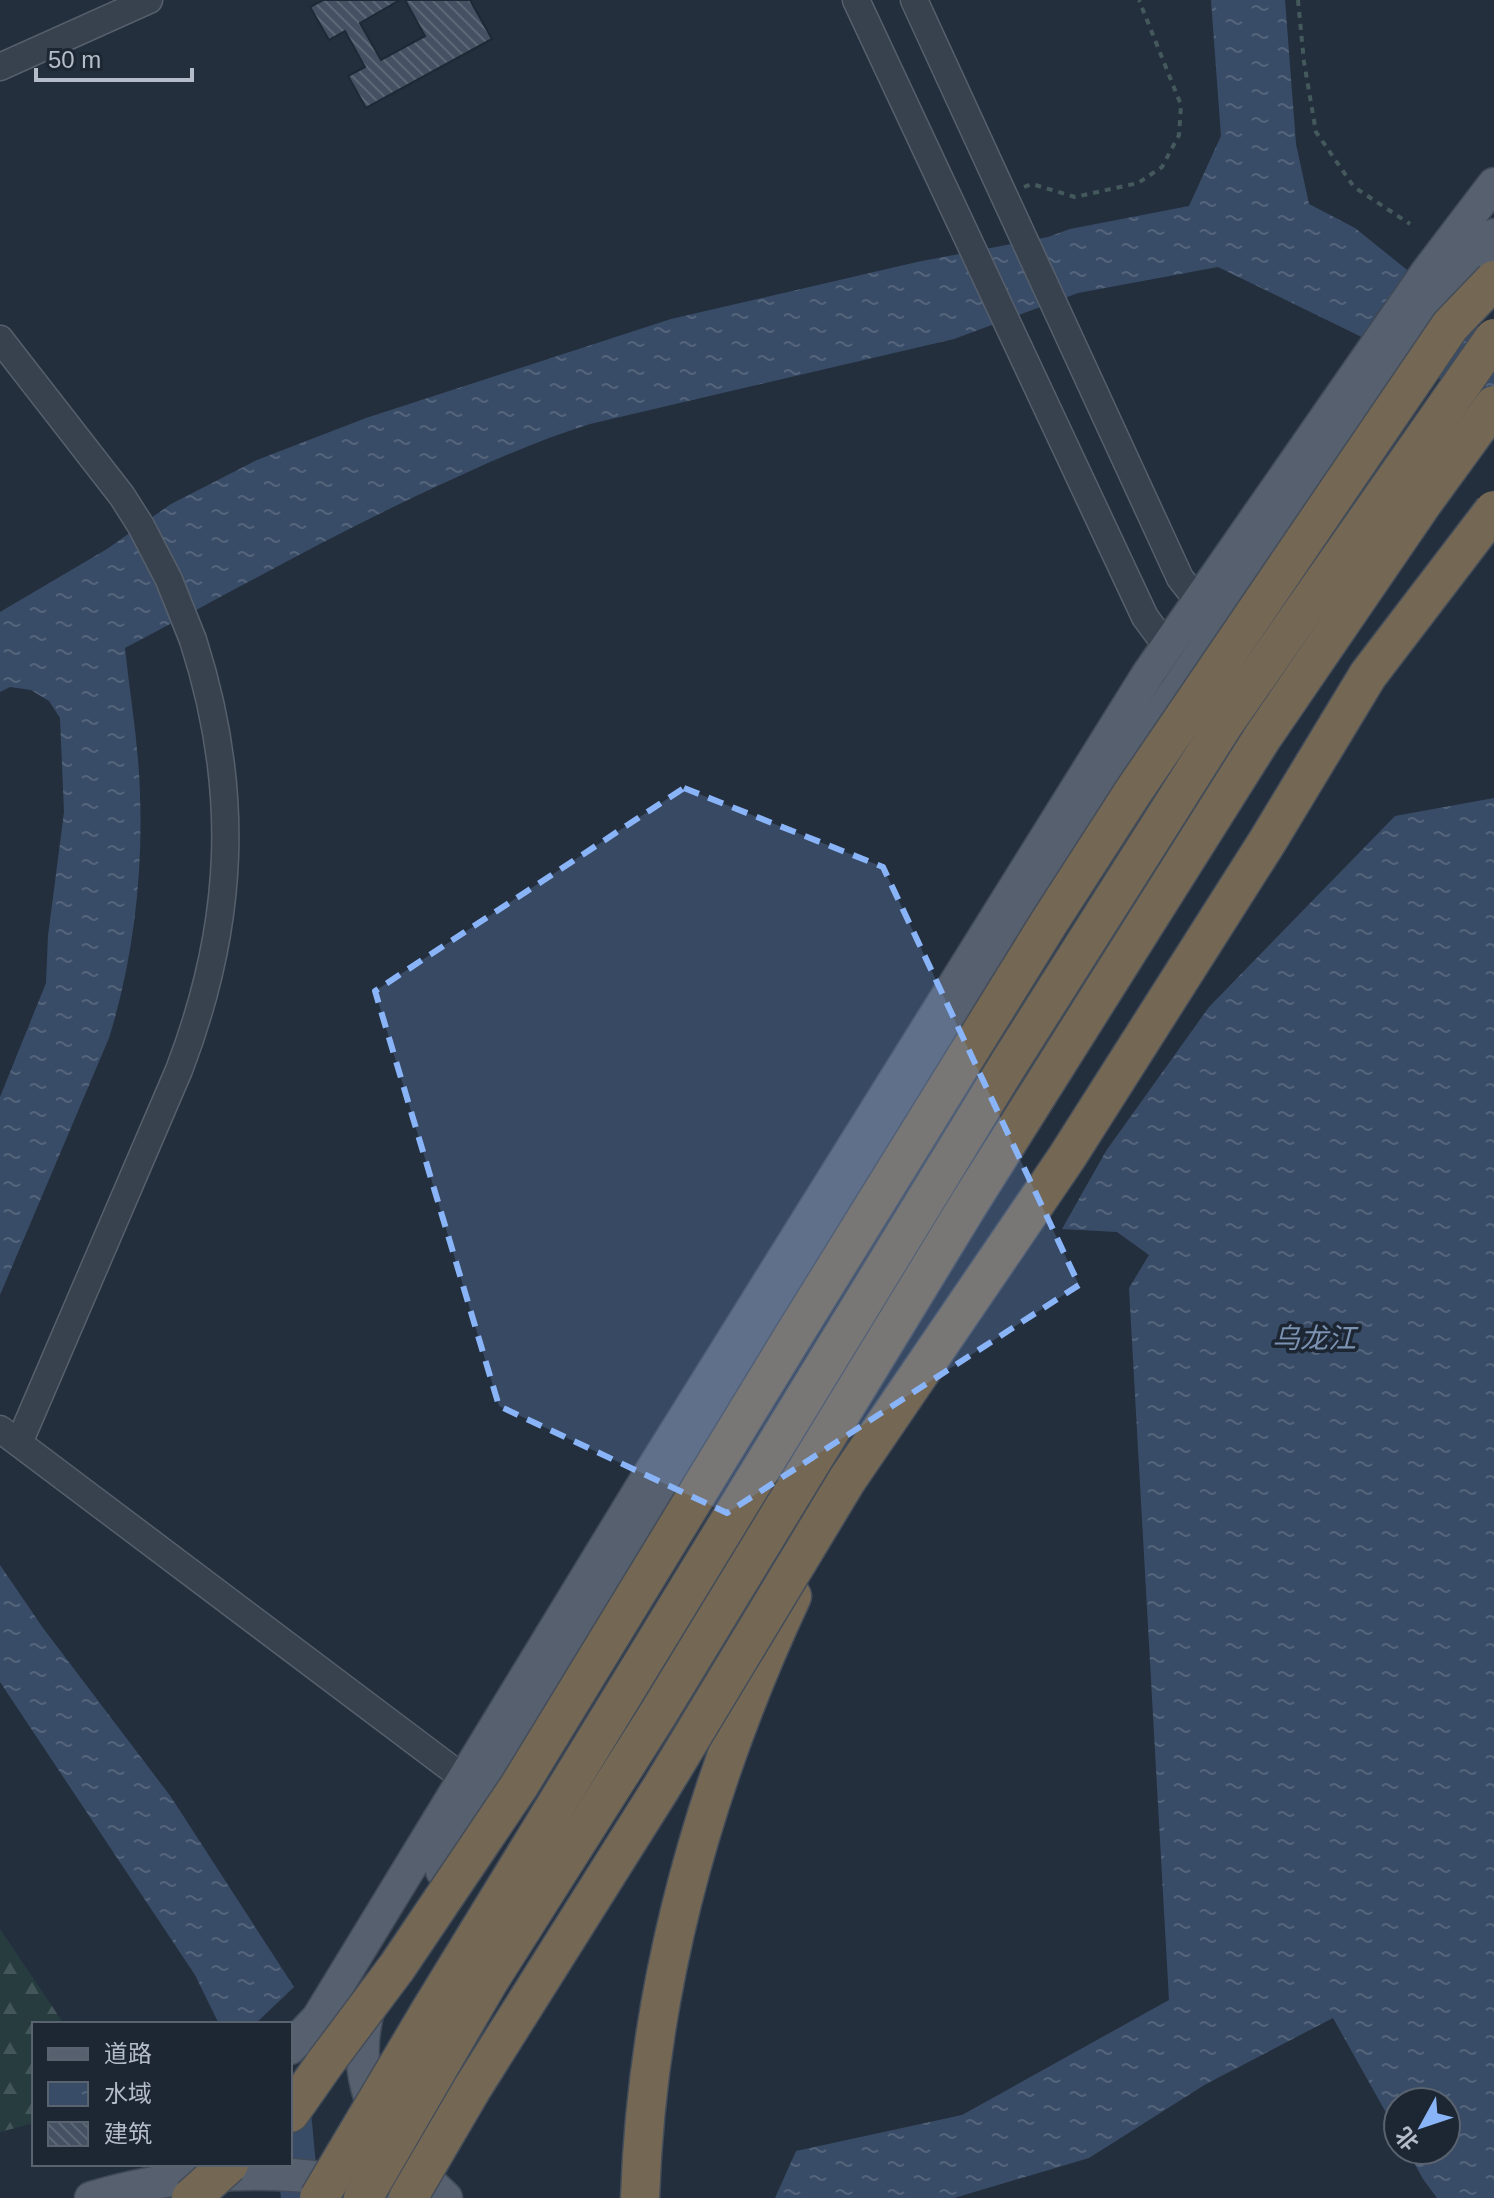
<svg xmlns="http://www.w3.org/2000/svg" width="1494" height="2198" font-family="Arial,'Noto Sans SC',sans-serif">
<defs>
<pattern id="forest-firs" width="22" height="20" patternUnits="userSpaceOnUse" patternTransform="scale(2)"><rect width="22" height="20" fill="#263c3f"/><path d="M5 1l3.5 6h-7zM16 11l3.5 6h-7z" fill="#435659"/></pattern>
<pattern id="water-ripples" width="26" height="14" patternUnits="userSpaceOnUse" patternTransform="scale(2)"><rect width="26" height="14" fill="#394c67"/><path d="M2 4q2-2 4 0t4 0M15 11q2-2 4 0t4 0" fill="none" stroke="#53647b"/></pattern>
<pattern id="building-back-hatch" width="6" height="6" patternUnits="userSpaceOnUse" patternTransform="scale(2)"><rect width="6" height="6" fill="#455162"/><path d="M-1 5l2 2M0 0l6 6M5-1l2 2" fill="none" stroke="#5d6877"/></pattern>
</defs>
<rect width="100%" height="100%" fill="#242f3e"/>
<!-- forest -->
<path fill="url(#forest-firs)" d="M0 1929 64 2024H34V2123L0 2132Z"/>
<!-- water -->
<g fill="url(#water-ripples)">
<path d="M1211 0H1285L1296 144 1309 204 1355 228 1494 340V418L1423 367 1218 267 1078 293 954 339 590 424C529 443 474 469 416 496 317 543 222 597 125 648 130 697 139 746 140 795 143 876 133 961 109 1038L0 1295V1097L46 983 48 936 64 812 60 718 49 701 31 690 10 687 0 692V612L107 549 171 504 257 460 366 418 671 319 917 262 1048 237 1070 229 1189 206 1221 136Z"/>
<path d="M1494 798V2198H1437L1423 2179 1407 2150H1446V2102H1398V2134L1333 2018 1206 2084 1089 2158 954 2198H775L796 2151 962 2115 1169 2000 1129 1288 1149 1255 1117 1232 1062 1229 1106 1151 1209 1007 1395 816Z"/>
<path d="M0 1565 43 1628 171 1797 294 1987 255 2024H219L195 1975 0 1682Z"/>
</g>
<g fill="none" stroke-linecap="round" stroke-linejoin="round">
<!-- river -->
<path stroke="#394c67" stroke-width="38" d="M290 2091 300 2198"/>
</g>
<!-- building -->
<path fill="url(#building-back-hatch)" stroke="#1f2835" stroke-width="2" d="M323 0H400L360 23 381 60 425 36 405 0H470L492 39 366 108 348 76 365 67 345 31 329 40 310 7Z"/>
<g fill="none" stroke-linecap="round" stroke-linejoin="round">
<defs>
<g id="minor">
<path d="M856 0 1145 617 1159 636 1184 654"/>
<path d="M914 0 1180 578 1191 592 1216 609"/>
<path d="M0 67 149 0"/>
<path d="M0 339 122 496 141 526"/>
<path d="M0 1429 478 1789"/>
<path d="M19 1443 179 1070C235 924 241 789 193 640"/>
</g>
<g id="major">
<path d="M442 1871 954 1035 1114 783 1226 616 1453 290 1494 235"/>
<path d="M370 2003C358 2043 360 2082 380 2120"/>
<path d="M290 2048 318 2018 655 1465 1148 674 1427 272 1494 184"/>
<path d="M405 2159 446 2198"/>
<path d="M91 2198C169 2175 250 2168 330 2179 365 2184 399 2192 434 2197"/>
</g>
<g id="highway">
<path d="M290 2113 325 2063"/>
<path d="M640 2198C647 1989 704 1785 792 1596"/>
</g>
</defs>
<!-- minor casing -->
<use href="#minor" stroke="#565f6c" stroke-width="29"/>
<!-- major casing -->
<use href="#major" stroke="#414a57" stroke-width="35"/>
<!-- highway casing -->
<use href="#highway" stroke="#434c59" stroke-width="41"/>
<!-- path -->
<g stroke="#44595c" stroke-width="4" stroke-dasharray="6 6" stroke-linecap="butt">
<path d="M1298 0 1304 62 1316 132 1354 187 1410 224"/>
<path d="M1024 187 1032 184 1075 197 1138 183 1162 167 1179 135 1181 105 1139 0"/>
</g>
<!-- minor -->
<use href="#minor" stroke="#38414e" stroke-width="26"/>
<!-- major -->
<use href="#major" stroke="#56606e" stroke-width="32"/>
<!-- highway -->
<use href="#highway" stroke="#746855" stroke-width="38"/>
<defs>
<path id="minor-bridge" d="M141 526 169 580 193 640"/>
<g id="highway-bridge">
<path d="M325 2063 397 1967 519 1786 792 1338 1048 924 1133 792 1450 326 1494 280"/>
<path d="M191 2198 229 2164"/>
<path d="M319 2198 430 2011 1008 1065 1224 724 1494 338"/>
<path d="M363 2198 489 1981 658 1714 970 1202 1262 738 1422 504 1494 405"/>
<path d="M408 2198 473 2087 661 1788 847 1480 1067 1157 1267 842 1368 675 1494 510"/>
</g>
</defs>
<!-- minor-bridge casing -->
<use href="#minor-bridge" stroke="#565f6c" stroke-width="29" stroke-linecap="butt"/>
<!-- highway-bridge casing -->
<use href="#highway-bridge" stroke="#434c59" stroke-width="41" stroke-linecap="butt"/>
<!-- minor-bridge -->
<use href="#minor-bridge" stroke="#38414e" stroke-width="26"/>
<!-- highway-bridge -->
<use href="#highway-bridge" stroke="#746855" stroke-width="38"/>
</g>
<!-- marked area -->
<path fill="#8ab4f8" fill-opacity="0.2" stroke="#8ab4f8" stroke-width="6" stroke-dasharray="16 10" stroke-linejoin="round" d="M684 788 883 867 1079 1285 727 1513 499 1406 375 991Z"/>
<g text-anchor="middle" stroke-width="7" stroke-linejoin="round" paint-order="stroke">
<!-- water labels -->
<g font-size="28" font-style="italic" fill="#7c92b1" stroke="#1d2633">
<text x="1314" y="1348">乌龙江</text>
</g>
</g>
<!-- legend -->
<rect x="32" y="2022" width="260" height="144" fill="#1d2633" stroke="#59626f" stroke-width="2"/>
<rect x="48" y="2048" width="40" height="12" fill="#56606e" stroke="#59626f" stroke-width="2"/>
<text x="104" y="2062" font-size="24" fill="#b4bcc9">道路</text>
<rect x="48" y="2082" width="40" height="24" fill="url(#water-ripples)" stroke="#59626f" stroke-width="2"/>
<text x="104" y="2102" font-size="24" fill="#b4bcc9">水域</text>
<rect x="48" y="2122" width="40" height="24" fill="url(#building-back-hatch)" stroke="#59626f" stroke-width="2"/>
<text x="104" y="2142" font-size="24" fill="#b4bcc9">建筑</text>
<!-- north arrow -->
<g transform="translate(1422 2126) rotate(230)"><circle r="38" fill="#1d2633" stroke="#59626f" stroke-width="2"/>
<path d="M0-6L14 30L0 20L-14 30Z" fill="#8ab4f8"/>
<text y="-12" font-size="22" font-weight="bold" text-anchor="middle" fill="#b4bcc9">北</text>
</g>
<!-- scale -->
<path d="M36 68v12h156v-12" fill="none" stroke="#b4bcc9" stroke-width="4"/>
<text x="48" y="68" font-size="24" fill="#b4bcc9" stroke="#1d2633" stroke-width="6" paint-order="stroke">50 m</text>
</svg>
